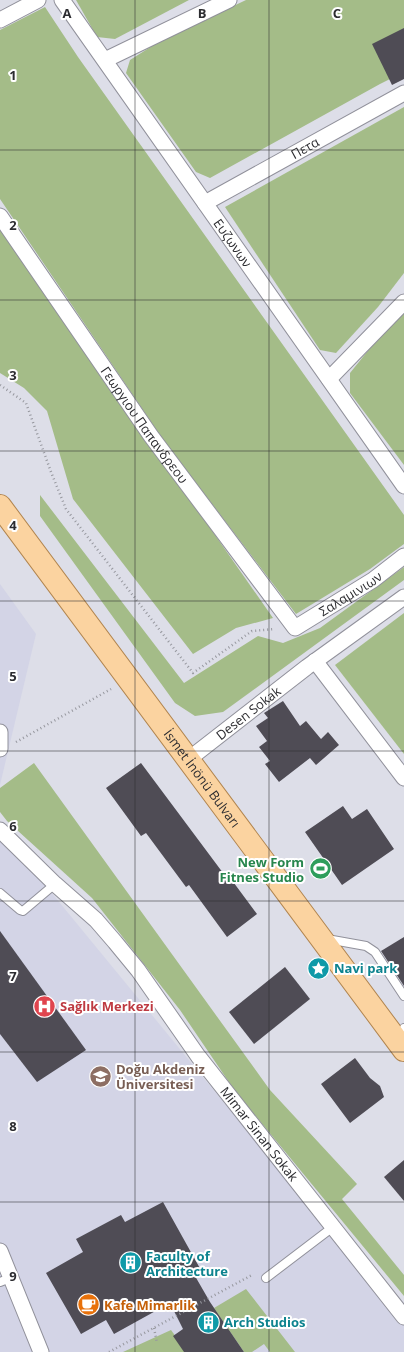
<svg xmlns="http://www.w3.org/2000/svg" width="404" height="1352" font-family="'Open Sans',sans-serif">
<rect width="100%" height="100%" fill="#dddee8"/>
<!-- built -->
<g fill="#d3d4e6">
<path d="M0 584 36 634 0 785Z"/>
<path d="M0 830 404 1322V1352H0Z"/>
</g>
<!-- green -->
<g fill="#a4bc88">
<path d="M76 0H189L115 39 97 37Z"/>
<path d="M246 0H404V72L380 84 210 178 196 172 126 73 130 60 160 41Z"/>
<path d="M45 7 78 57 404 515V544L370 569 296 614 164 441 0 199V30Z"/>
<path d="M404 107V273L378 307 336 353 320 350 225 207Z"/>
<path d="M0 227 273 618 236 628 193 654 73 499 47 411 24 388 0 373Z"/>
<path d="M404 306V465L350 393V373Z"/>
<path d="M40 495 184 683 258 636 283 643 320 628 404 567V580L223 712 195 716 175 703 40 516Z"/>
<path d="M404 613V754L335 665Z"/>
<path d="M34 763 270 1090 357 1184 342 1199 404 1275V1296L235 1091 180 1010 92 898 7 821 0 812V788Z"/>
<path d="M246 1289 295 1352H270L264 1344 252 1352H244L214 1308Z"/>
<path d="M171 1330 187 1352H123Z"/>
</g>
<!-- building -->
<g fill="#4f4c55">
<path d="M404 28V79L392 85 372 44Z"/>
<path d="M283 701 300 726 306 721 321 739 328 732 339 745 316 765 310 758 279 782 265 764 270 761 259 747 267 741 256 726 268 718 264 713Z"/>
<path d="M141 763 229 881 231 879 257 914 227 937 189 885 186 887 146 833 141 836 106 788Z"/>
<path d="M343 806 352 819 367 809 394 849 342 885 305 832Z"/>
<path d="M0 931 86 1050 37 1082 0 1034Z"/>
<path d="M404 937V986L381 951Z"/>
<path d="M285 967 310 999 254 1044 229 1012Z"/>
<path d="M355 1058 370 1078 380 1086 384 1097 350 1123 321 1084Z"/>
<path d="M404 1160V1201L384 1177Z"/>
<path d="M163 1202 202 1272 195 1276 210 1302 244 1352H184L173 1336 183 1329 170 1303 114 1334 106 1320 81 1334 46 1273 83 1252 76 1239 121 1215 125 1222Z"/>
</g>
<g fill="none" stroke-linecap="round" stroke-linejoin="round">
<defs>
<g id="service">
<path d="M0 893 20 910 23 911 55 884"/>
<path d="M327 939 366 946 375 952 404 996"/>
<path d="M402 1041 404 1028"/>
<path d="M266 1278 333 1227"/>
<path d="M0 1282 10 1278"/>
</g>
<g id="minor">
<path id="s1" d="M62 0 404 486"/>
<path d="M0 20 38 0"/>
<path d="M105 60 229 0"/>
<path id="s2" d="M205 203 404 93"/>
<path id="s3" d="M0 216 151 436 295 628 373 580 404 556"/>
<path d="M329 379 404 302"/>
<path d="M315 661 404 778"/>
<path d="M0 732V749"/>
<path id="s4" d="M189 759 307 667 404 597"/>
<path id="s5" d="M0 830 55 884 96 920 115 942 138 970 198 1056 404 1317"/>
<path d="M0 1251 41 1352"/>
</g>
<g id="primary">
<path id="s6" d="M0 506 404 1050"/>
</g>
</defs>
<!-- service casing -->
<use href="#service" stroke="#91919b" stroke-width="10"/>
<!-- minor casing -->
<use href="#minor" stroke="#91919b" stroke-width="17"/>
<!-- primary casing -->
<use href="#primary" stroke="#b1854f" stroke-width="24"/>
<!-- path -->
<g stroke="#97989f" stroke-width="2.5" stroke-dasharray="1 3" stroke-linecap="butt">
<path d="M0 385 26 403 51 472 66 509 193 673 252 631 275 629"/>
<path d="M16 742 111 689"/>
<path d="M154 1328 157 1343"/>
<path d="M109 1352 252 1275"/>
</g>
<!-- service -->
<use href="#service" stroke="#fff" stroke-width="8"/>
<!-- minor -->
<use href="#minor" stroke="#fff" stroke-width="15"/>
<!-- primary -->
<use href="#primary" stroke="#fbd3a0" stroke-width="22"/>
</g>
<!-- grid -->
<path fill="none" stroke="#2c2c30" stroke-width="1" stroke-opacity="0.55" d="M135 0V1352M269 0V1352M0 150H404M0 300H404M0 451H404M0 601H404M0 751H404M0 901H404M0 1052H404M0 1202H404"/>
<!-- icons -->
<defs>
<symbol id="stadium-disc" viewBox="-11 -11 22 22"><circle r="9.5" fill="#2e9e5b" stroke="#fff"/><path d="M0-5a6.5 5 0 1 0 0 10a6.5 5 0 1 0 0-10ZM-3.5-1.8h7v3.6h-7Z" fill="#fff"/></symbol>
<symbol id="sight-disc" viewBox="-11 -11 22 22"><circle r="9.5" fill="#0f9aa8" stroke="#fff"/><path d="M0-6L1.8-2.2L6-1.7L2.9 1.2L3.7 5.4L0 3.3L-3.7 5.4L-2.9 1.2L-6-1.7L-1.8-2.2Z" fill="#fff"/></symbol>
<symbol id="hospital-disc" viewBox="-11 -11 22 22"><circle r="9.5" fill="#e0444e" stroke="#fff"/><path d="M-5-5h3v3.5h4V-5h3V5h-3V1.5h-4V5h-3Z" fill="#fff"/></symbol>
<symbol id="university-disc" viewBox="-11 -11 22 22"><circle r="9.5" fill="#8d6e63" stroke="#fff"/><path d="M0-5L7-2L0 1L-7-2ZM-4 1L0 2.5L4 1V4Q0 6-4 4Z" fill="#fff"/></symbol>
<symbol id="building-disc" viewBox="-11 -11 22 22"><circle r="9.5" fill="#0f9aa8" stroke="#fff"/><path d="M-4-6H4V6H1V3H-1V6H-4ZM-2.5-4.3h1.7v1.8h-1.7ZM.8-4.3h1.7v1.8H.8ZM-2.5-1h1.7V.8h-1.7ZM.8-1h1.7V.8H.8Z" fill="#fff"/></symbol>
<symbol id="cafe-disc" viewBox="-11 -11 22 22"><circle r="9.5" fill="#e8710a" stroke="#fff"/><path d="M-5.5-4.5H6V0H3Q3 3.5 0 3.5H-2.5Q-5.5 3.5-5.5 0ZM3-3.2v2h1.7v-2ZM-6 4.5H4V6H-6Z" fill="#fff"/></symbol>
</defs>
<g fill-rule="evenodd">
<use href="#stadium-disc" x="308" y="856" width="25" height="25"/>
<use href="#sight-disc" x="306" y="956" width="25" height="25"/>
<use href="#hospital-disc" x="32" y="994" width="25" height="25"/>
<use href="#university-disc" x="88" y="1064" width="25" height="25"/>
<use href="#building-disc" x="118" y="1250" width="25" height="25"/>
<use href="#cafe-disc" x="76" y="1292" width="25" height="25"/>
<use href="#building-disc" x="196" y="1310" width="25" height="25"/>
</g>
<g text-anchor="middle" stroke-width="4" stroke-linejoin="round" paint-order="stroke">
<!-- street labels -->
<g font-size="13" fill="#2c2c30" stroke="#fff">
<text dy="5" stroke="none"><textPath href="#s2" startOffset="114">Πετα</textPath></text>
<text dy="5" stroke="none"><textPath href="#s1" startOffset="297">Ευζωνων</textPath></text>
<text dy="5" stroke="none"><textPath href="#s3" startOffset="254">Γεωργιου Παπανδρεου</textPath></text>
<text dy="5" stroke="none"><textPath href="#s3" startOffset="572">Σαλαμινιων</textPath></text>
<text dy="5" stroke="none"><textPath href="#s4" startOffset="75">Desen Sokak</textPath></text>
<text dy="5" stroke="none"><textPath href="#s6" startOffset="339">İsmet İnönü Bulvarı</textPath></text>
<text dy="5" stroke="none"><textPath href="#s5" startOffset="401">Mimar Sinan Sokak</textPath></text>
</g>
<!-- leisure labels -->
<g font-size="13" font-weight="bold" fill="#27864d" stroke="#fff" text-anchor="end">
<text x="304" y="867">New Form<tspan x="304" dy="15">Fitnes Studio</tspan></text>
</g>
<!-- culture labels -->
<g font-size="13" font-weight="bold" fill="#0d838f" stroke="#fff" text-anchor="start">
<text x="334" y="973">Navi park</text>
<text x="146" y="1261">Faculty of<tspan x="146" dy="15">Architecture</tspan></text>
<text x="224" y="1327">Arch Studios</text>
</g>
<!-- health labels -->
<g font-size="13" font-weight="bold" fill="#be3a42" stroke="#fff" text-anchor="start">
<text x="60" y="1011">Sağlık Merkezi</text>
</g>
<!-- education labels -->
<g font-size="13" font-weight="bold" fill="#785e54" stroke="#fff" text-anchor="start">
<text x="116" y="1074">Doğu Akdeniz<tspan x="116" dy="15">Üniversitesi</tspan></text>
</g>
<!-- food labels -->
<g font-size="13" font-weight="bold" fill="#c56008" stroke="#fff" text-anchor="start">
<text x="104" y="1310">Kafe Mimarlik</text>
</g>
</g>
<g font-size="13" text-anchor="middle" font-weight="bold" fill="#2c2c30" stroke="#fff" stroke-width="4" stroke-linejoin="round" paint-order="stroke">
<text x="67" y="18">A</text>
<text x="202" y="18">B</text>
<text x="337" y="18">C</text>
<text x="13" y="80">1</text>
<text x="13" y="230">2</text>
<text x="13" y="380">3</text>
<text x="13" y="530">4</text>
<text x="13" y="681">5</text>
<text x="13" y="831">6</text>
<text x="13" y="981">7</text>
<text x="13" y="1131">8</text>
<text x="13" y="1281">9</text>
</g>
</svg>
